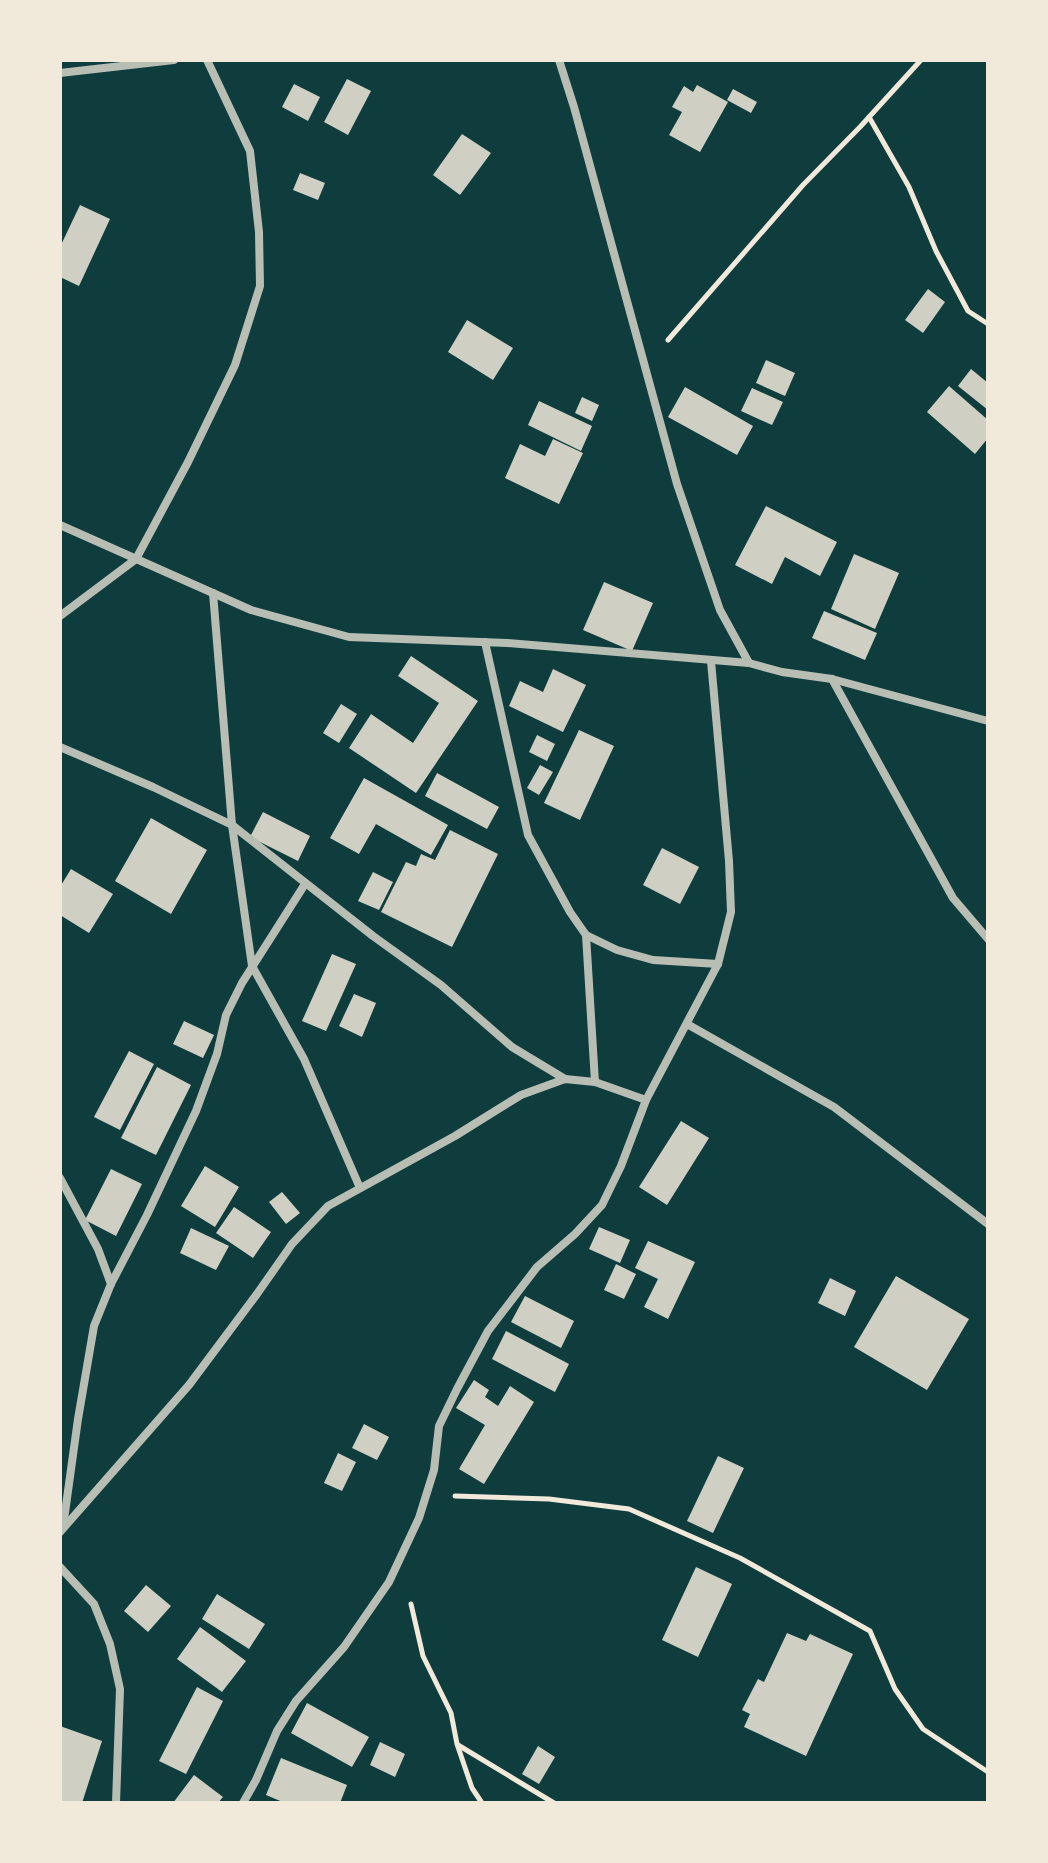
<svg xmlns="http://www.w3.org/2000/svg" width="1048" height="1863" font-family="Poppins,sans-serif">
<rect width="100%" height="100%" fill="#0f3d3e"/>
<!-- building -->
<g fill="#cfcfc3">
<path d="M347 79 371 91 348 135 324 122Z"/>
<path d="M294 84 320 97 308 121 282 107Z"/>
<path d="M697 85 728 102 700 152 669 135 682 112 672 107 684 86 693 92Z"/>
<path d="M733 89 757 102 751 113 727 100Z"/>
<path d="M462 134 491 153 460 195 433 175Z"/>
<path d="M300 173 325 183 318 200 293 190Z"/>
<path d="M80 205 110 219 79 286 60 277V247Z"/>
<path d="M928 289 945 302 923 333 905 320Z"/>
<path d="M467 320 513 348 493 380 448 352Z"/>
<path d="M766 360 795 373 785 396 756 383Z"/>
<path d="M971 369 988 383V410L958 386Z"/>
<path d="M949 386 988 420V438L975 454 927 412Z"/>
<path d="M685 387 753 426 737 455 668 417Z"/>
<path d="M752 388 783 402 772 425 741 411Z"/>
<path d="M582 397 599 405 592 421 575 413Z"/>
<path d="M539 401 592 426 581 451 528 425Z"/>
<path d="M553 439 583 453 559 504 505 478 520 444 545 456Z"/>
<path d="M766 506 837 542 820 576 785 557 772 584 735 565Z"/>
<path d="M854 554 899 573 875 629 831 609Z"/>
<path d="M604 582 653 603 632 651 583 630Z"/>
<path d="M824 611 877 633 865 660 812 638Z"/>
<path d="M411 656 478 701 416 793 349 748 371 714 413 743 439 703 398 676Z"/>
<path d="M553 669 586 685 563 732 509 706 520 681 543 692Z"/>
<path d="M341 704 357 714 339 743 323 733Z"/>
<path d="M579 730 614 746 580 820 544 803Z"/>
<path d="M537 735 555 744 547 761 529 752Z"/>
<path d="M540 765 553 772 539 795 527 788Z"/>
<path d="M437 773 499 807 487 829 425 796Z"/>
<path d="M364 778 448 825 431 855 376 824 359 854 330 838Z"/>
<path d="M263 812 310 836 298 861 250 837Z"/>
<path d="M151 818 207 850 171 914 115 881Z"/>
<path d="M450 830 498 854 452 947 381 912 406 862 416 866 421 854 435 860Z"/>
<path d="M662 848 699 867 680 904 643 885Z"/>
<path d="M71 869 113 894 89 933 60 915V887Z"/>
<path d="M373 872 393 882 379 910 358 901Z"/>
<path d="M332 954 356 964 326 1031 302 1021Z"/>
<path d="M354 994 376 1003 362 1037 339 1026Z"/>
<path d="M184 1021 214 1035 203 1058 173 1044Z"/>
<path d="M129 1051 154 1064 120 1130 94 1117Z"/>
<path d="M157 1067 191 1085 156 1155 121 1138Z"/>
<path d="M681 1121 709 1138 667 1205 639 1187Z"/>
<path d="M205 1166 239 1187 215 1227 181 1206Z"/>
<path d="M111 1169 142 1184 116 1236 85 1220Z"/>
<path d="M282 1192 300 1213 286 1224 269 1202Z"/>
<path d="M234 1207 271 1232 253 1258 216 1233Z"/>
<path d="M599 1227 630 1240 620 1263 589 1249Z"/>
<path d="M191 1228 229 1246 216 1270 180 1253Z"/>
<path d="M648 1241 695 1262 668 1319 644 1307 658 1279 635 1268Z"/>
<path d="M616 1264 636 1274 624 1299 604 1290Z"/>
<path d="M896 1276 969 1319 927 1390 854 1347Z"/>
<path d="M830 1278 856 1291 845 1316 818 1303Z"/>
<path d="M525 1296 574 1321 561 1348 511 1322Z"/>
<path d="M506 1331 569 1364 555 1392 492 1359Z"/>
<path d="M474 1380 489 1390 485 1397 498 1406 510 1386 534 1402 484 1484 459 1469 485 1425 456 1408Z"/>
<path d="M364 1424 389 1437 377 1460 352 1448Z"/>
<path d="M338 1453 356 1462 342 1491 324 1483Z"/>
<path d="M718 1456 744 1468 713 1533 687 1521Z"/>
<path d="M696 1567 732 1584 698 1657 662 1640Z"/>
<path d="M146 1585 171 1606 148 1632 124 1611Z"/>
<path d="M217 1594 265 1624 249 1649 202 1619Z"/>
<path d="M200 1627 246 1661 222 1692 177 1659Z"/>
<path d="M787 1633 806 1641 810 1634 853 1654 806 1756 744 1727 750 1714 742 1710 758 1679 764 1682Z"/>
<path d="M197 1687 223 1701 186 1774 159 1761Z"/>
<path d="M307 1703 369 1737 352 1767 291 1733Z"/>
<path d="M60 1726 102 1741 82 1803H60Z"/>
<path d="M380 1742 405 1754 395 1777 370 1765Z"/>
<path d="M538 1746 555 1757 539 1784 522 1774Z"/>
<path d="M281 1758 347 1785 340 1803H285L266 1795Z"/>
<path d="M194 1775 223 1797 218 1803H173Z"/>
</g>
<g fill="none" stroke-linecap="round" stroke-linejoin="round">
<!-- path -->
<g stroke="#f1e9da" stroke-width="5">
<path d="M869 117 909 187 936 251 968 311 988 324"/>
<path d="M668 340 803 185 860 127 921 60"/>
<path d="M455 1496 549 1499 629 1509 740 1558 870 1631 895 1689 923 1729 988 1772"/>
<path d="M411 1604 423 1656 451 1713 457 1744 472 1788 482 1803"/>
<path d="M458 1745 554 1803"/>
</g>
<!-- minor -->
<g stroke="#b8beb3" stroke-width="8">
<path d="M559 60 574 107 677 484 720 610 749 663 782 672 832 679 988 721"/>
<path d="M60 73 174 60"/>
<path d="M60 525 251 610 349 637 507 643 749 663"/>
<path d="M213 593 232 825 252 966 304 1059 360 1188"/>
<path d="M60 616 136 559 188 462 235 365 260 286 259 232 250 151 207 60"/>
<path d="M485 642 528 835 570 912 586 935 617 950 653 960 718 964"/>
<path d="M832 679 953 898 988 939"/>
<path d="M60 747 153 787 232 825 373 936 441 985 512 1047 565 1079"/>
<path d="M586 935 595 1082"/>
<path d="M687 1024 834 1107 988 1224"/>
<path d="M60 1178 98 1249 111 1284"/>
<path d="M63 1527 78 1419 94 1326 111 1284 147 1215 196 1111 217 1054 226 1015 242 983 305 884"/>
<path d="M60 1532 189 1385 257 1294 292 1244 328 1206 455 1136 521 1095 565 1079 595 1082 646 1100"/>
<path d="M60 1567 94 1604 110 1644 120 1689 116 1803"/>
<path d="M243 1803 256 1780 277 1731 296 1701 344 1647 389 1582 419 1518 434 1470 439 1426 457 1389 488 1331 537 1267 575 1234 602 1205 621 1166 646 1100 718 964 731 912 729 861 711 661"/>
</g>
</g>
<!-- border -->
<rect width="1048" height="1863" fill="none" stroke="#f1e9da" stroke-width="124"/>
</svg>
